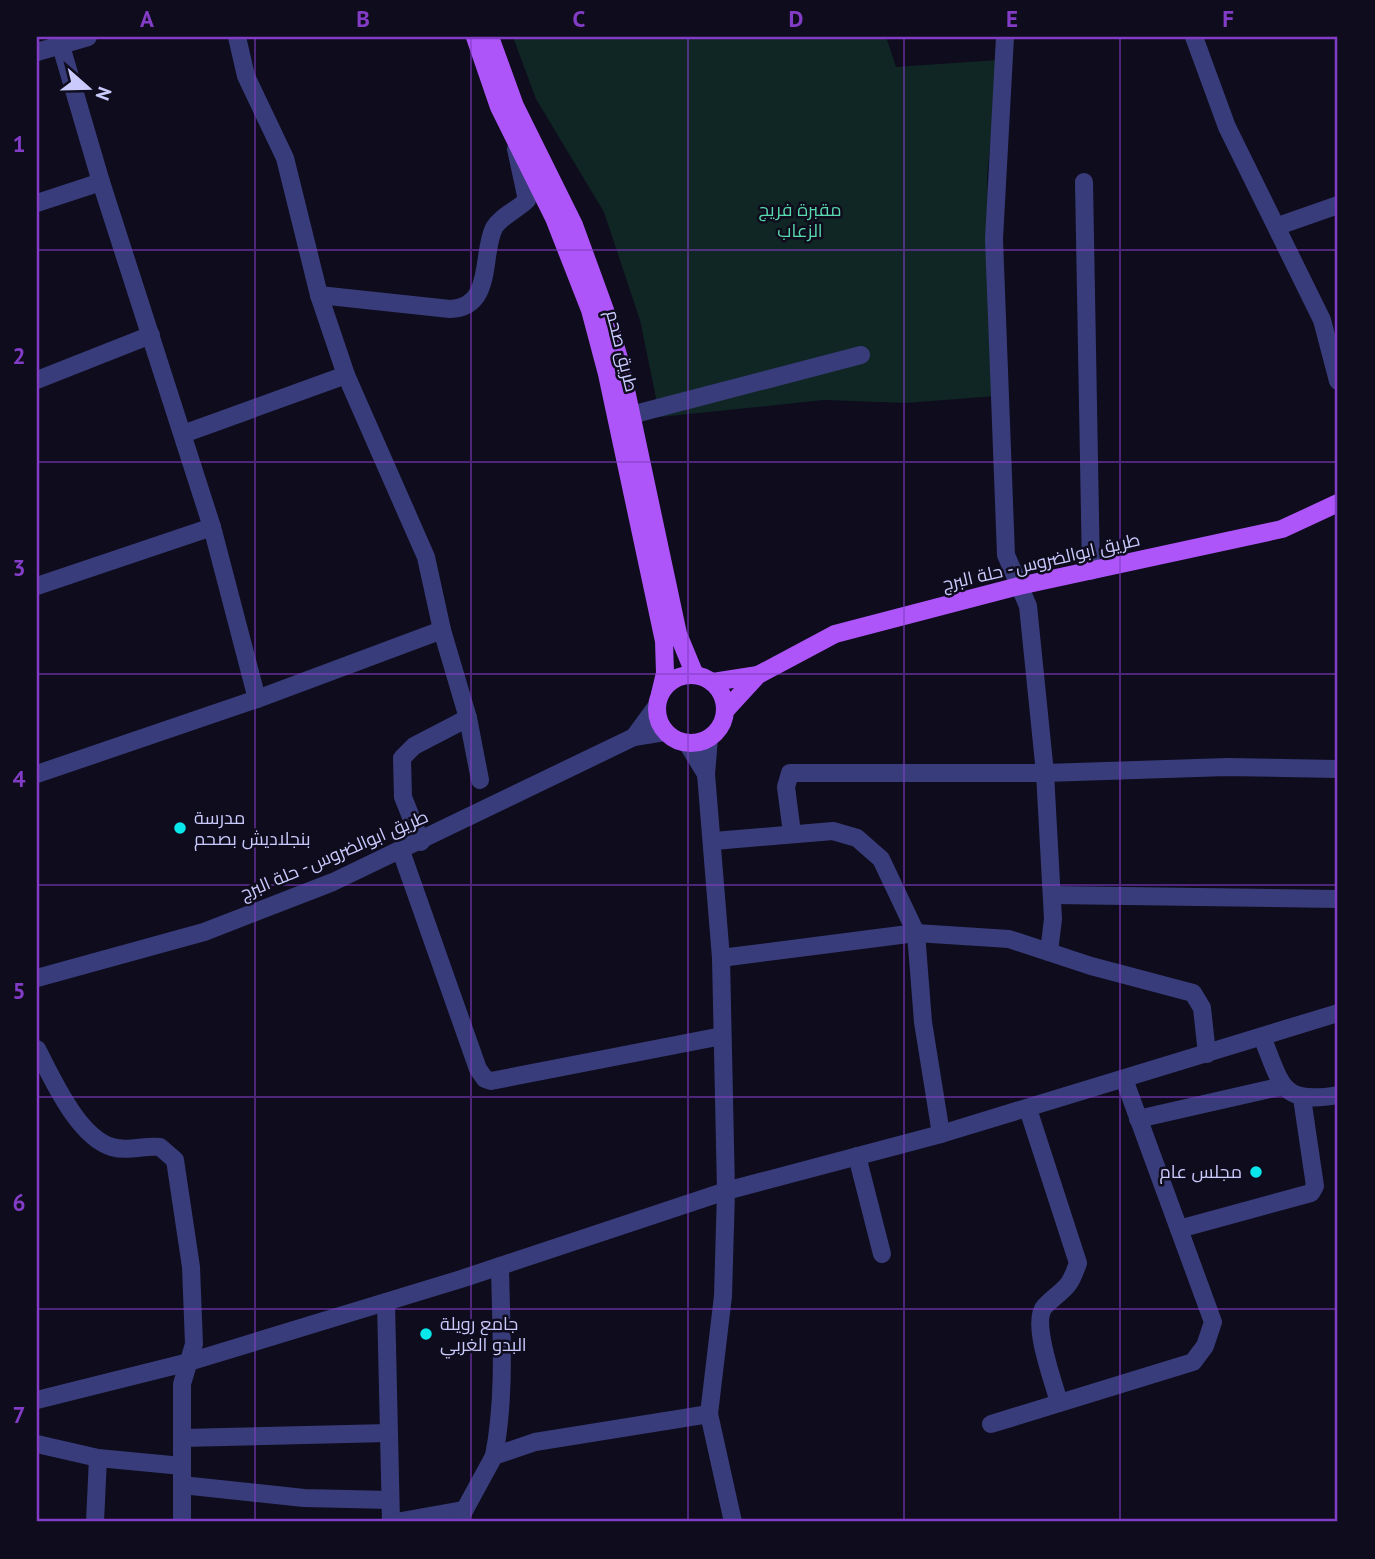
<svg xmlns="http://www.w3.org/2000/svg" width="1375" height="1559" font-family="'PT Sans',Cairo,sans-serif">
<rect width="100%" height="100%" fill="#0e0c1d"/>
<!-- green -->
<path fill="#102624" d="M513 37H886L896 67 998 60 987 178 995 396 906 403 824 400 660 417 640 320 604 212 536 99Z"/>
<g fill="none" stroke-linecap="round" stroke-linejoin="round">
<!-- minor -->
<g stroke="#393c7a" stroke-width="18">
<path d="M237 37 246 76 285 158 319 295 450 309C494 308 481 253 494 228 501 216 517 210 527 200L516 149"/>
<path d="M1005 37 994 239 1006 555 1028 606 1045 773 1053 919 1049 952"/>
<path d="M1194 37 1227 127 1322 320 1338 381"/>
<path d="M37 52 88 37"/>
<path d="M1084 182 1091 571"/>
<path d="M37 203 101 182 61 46"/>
<path d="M1278 226 1338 205"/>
<path d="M319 295 346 375 426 557 442 630 468 718 480 780"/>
<path d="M37 380 151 335"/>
<path d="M631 415 861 355"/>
<path d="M183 434 346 375"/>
<path d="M37 586 212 527"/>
<path d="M257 699 442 630"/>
<path d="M634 737 656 707"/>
<path d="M709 738 706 774 721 958 726 1191 723 1296 709 1414 733 1522"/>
<path d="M687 743 706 774"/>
<path d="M37 774 257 699 212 527 101 182"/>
<path d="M792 833 786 787 790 773H1045L1227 767 1338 769"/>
<path d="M714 841 833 831 857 838 881 859 916 933 923 1022 941 1134"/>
<path d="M421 842 403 797 402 758 414 746 468 718"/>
<path d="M401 851 478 1069 485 1079 491 1081 722 1036"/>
<path d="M1052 895 1338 899"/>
<path d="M721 958 916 933 1009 939 1091 966 1193 993 1202 1008 1207 1054"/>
<path d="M37 978 204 932 333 882 634 737 665 732"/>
<path d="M1262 1037C1282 1085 1280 1105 1338 1095"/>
<path d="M37 1049C52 1078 78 1137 112 1147 128 1152 144 1145 160 1147L175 1160 191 1267 194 1344 182 1384V1522"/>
<path d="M1028 1109 1078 1263C1068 1292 1064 1287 1045 1306 1030 1322 1054 1382 1059 1403"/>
<path d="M1138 1119 1283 1086"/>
<path d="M857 1156 882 1254"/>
<path d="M1179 1229 1311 1193 1315 1186 1302 1098"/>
<path d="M386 1302 391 1522"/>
<path d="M37 1400 189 1362 461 1279 726 1191 941 1134 1338 1013"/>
<path d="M991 1424 1193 1362 1205 1346 1213 1322 1124 1079"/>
<path d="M182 1438 388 1433"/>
<path d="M37 1444 98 1458 182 1466"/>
<path d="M494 1456C506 1394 501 1329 500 1266"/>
<path d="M182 1485 304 1498 390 1500"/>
<path d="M95 1522 98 1458"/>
<path d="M396 1522 463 1510"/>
<path d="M458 1522 494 1456 535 1442 709 1414"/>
</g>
<!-- major -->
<g stroke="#ad55f9" stroke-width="18">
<path d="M475 37 499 107 554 218 590 310 607 374 664 641 665 673 660 694"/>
<path d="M490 37 515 106 574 225 605 310 620 362 678 634 695 675"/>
<circle cx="691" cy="709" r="34"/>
<path d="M713 682 758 675"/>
<path d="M725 711 758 675 835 634 1019 586 1282 529 1338 503"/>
</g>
</g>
<!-- grid -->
<path fill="none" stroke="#833cc5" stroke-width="2" stroke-opacity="0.55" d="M255 37V1522M471 37V1522M688 37V1522M904 37V1522M1120 37V1522M37 250H1338M37 462H1338M37 674H1338M37 885H1338M37 1097H1338M37 1309H1338"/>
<!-- markers -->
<g fill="#08e8eb" stroke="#0e0c1d" stroke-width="2.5">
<circle cx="180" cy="828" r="7"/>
<circle cx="1256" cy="1172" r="7"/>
<circle cx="426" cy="1334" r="7"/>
</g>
<g text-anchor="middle" stroke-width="5" stroke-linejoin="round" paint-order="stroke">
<!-- park labels -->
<g font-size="18" fill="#59daae" stroke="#0e0c1d">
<text x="800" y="216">مقبرة فريج<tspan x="800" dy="21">الزعاب</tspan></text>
</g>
<!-- street labels -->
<g font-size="18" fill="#cbcafd" stroke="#0e0c1d">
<text transform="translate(622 351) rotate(76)" y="6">طريق صحم</text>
<text transform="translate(1041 562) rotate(-13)" y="6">طريق ابوالضروس - حلة البرج</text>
<text transform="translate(334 855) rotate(-23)" y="6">طريق ابوالضروس - حلة البرج</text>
</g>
<!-- poi labels -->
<g font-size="18" fill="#cbcafd" stroke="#0e0c1d" text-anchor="start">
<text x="194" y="824">مدرسة<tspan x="194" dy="21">بنجلاديش بصحم</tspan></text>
<text x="1242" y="1178" text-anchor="end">مجلس عام</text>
<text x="440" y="1330">جامع رويلة<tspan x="440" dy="21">البدو الغربي</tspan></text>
</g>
</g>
<!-- border -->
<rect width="1375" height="1559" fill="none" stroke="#0e0c1d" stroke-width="77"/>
<!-- north arrow -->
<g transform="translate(88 88) rotate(110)" stroke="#0e0c1d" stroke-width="5" paint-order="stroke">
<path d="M0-5L12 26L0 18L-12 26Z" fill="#cbcafd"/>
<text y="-10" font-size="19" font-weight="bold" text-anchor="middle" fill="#cbcafd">N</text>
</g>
<rect x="38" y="38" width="1298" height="1482" fill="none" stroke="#833cc5" stroke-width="2.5"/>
<g font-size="23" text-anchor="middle" font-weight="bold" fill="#833cc5">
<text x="147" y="27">A</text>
<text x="363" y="27">B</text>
<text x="579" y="27">C</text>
<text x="796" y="27">D</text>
<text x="1012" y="27">E</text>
<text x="1228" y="27">F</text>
<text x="19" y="152">1</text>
<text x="19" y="364">2</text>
<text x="19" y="576">3</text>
<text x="19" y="787">4</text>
<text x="19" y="999">5</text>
<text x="19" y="1211">6</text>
<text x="19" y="1423">7</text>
</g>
</svg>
